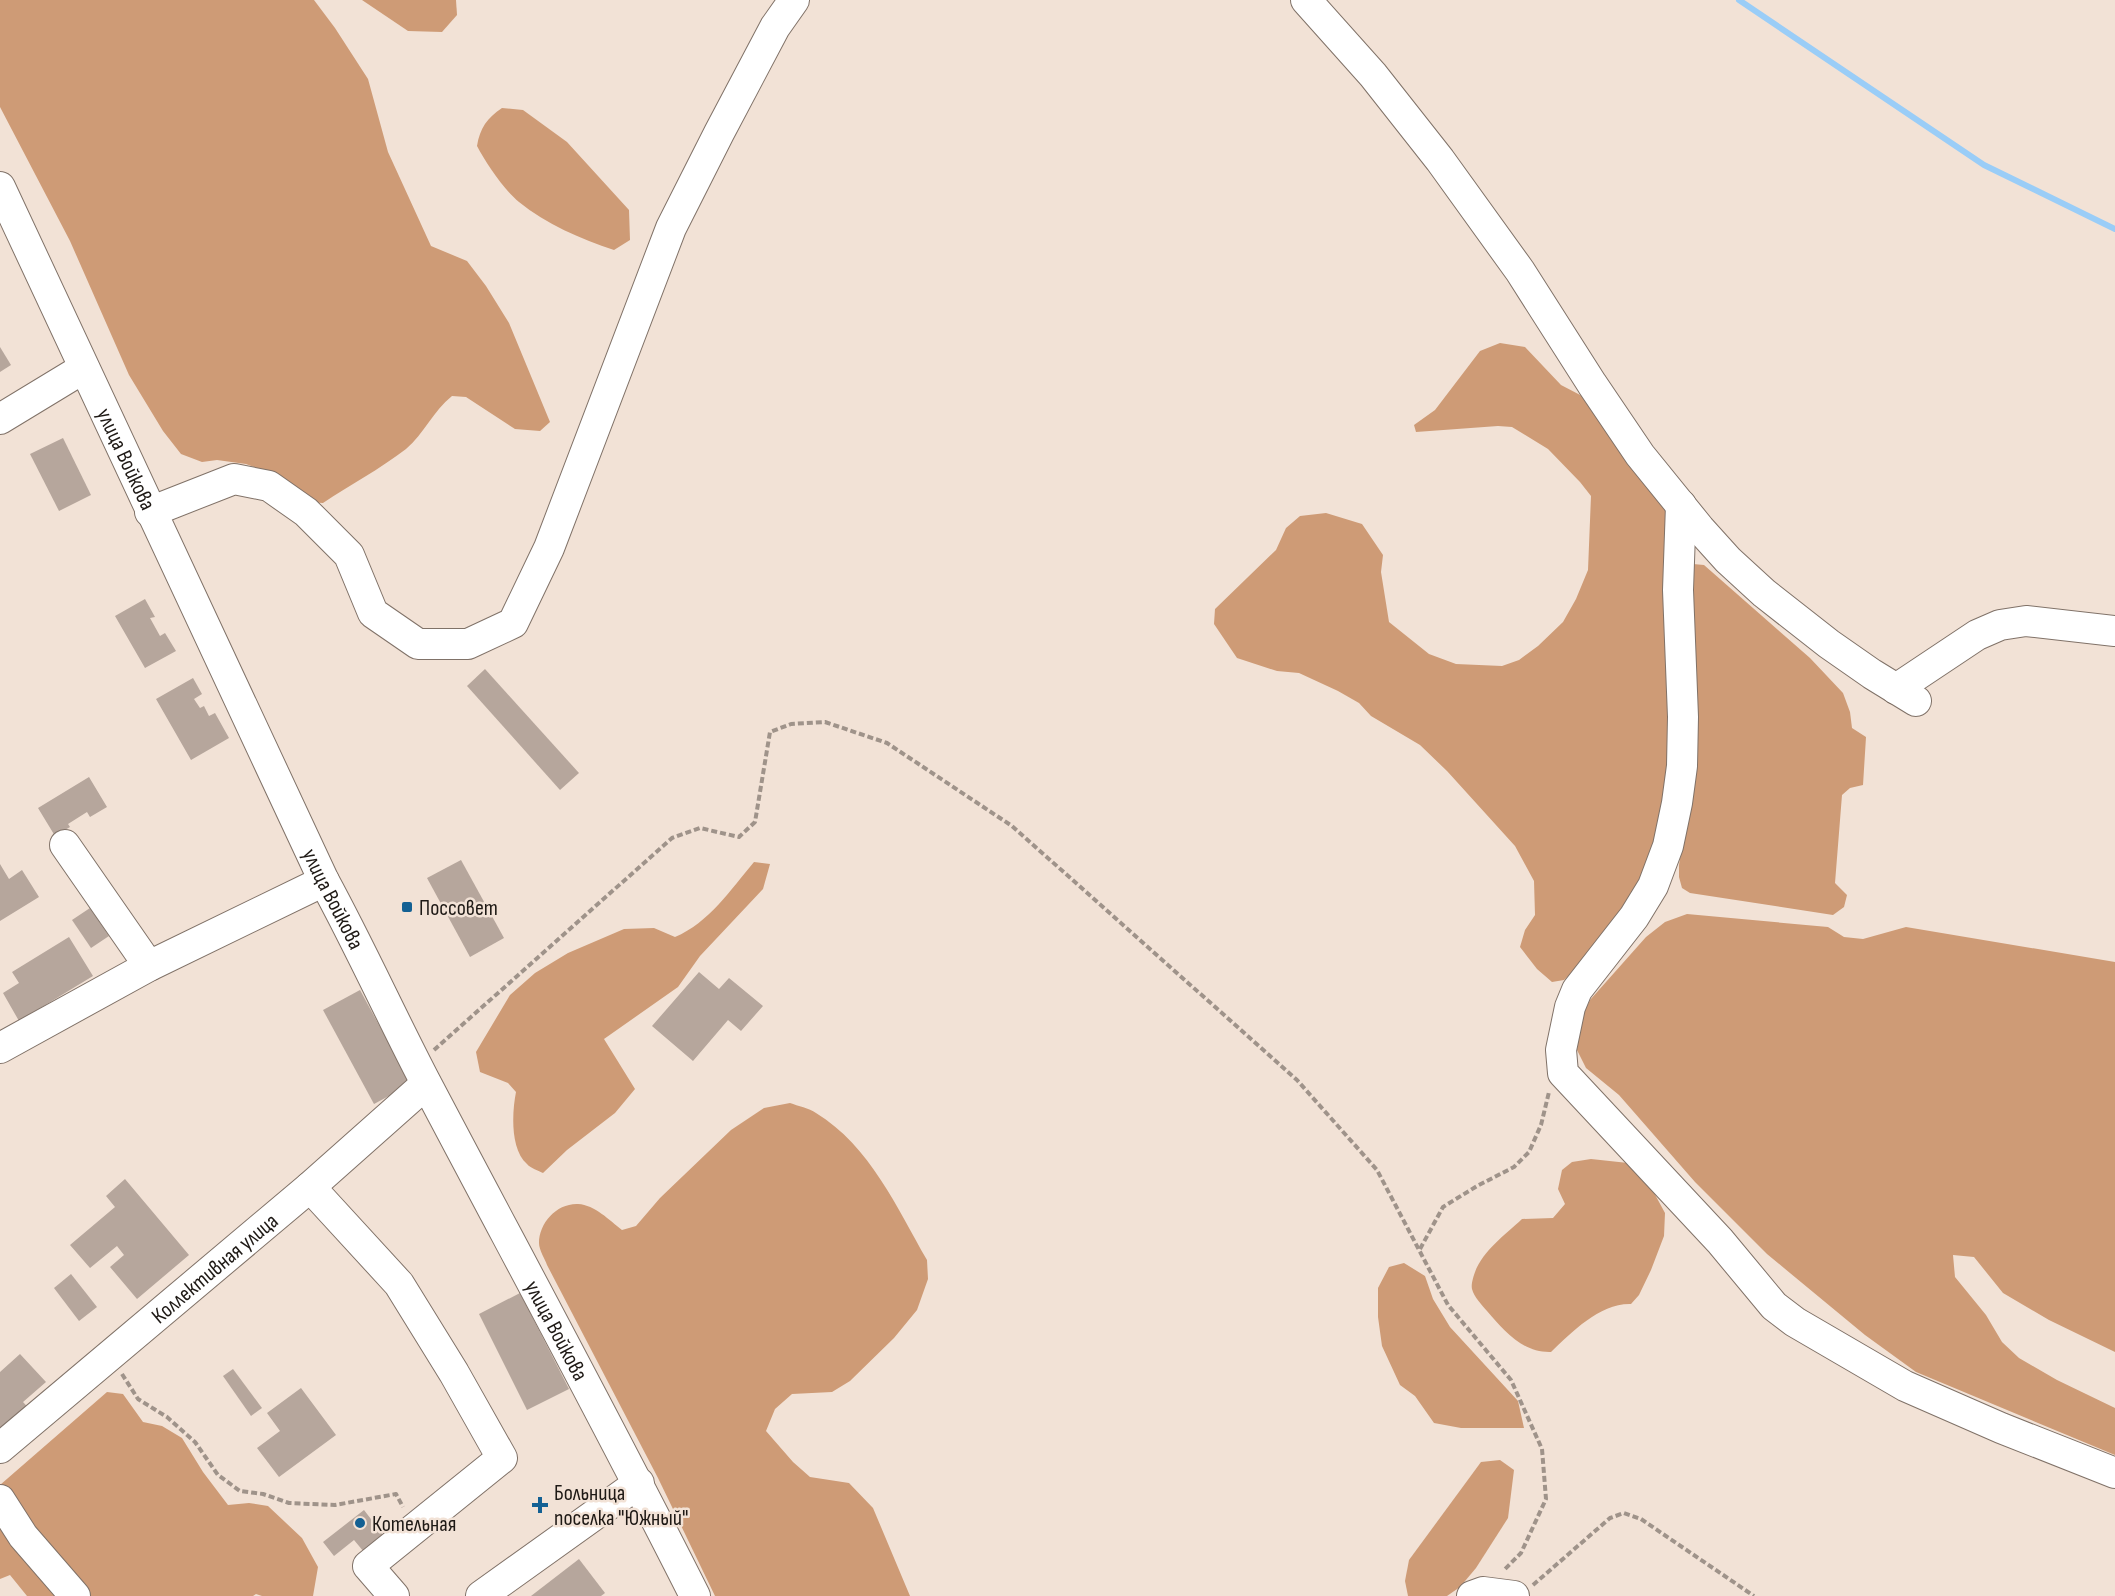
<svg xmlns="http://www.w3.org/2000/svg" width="2115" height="1596" font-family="'Sofia Sans Condensed',sans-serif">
<rect width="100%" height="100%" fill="#f2e2d6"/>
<!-- forest -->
<g fill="#ce9b76">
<path d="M0 0H314L335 28 368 79 388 152 431 246 467 261 486 286 509 323 550 422 540 431 515 429 466 397 452 396C433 411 424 434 406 449 380 469 350 485 323 503L307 502 262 470 246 464 217 460 202 462 181 454 163 431 129 375 70 241 0 107Z"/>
<path d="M362 0H456L457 15 442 32 408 31Z"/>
<path d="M502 108 523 110 567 142 629 210 630 240 614 250C581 239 546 224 519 202 504 190 486 163 477 146 480 128 487 118 502 108Z"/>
<path d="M1500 343 1525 347 1561 385 1584 397 1666 512 1675 773 1642 892 1582 964 1564 980 1552 982 1537 969 1520 947 1525 930 1535 915 1534 881 1515 846 1447 771 1420 745 1371 716 1359 703 1338 691 1299 673 1277 671 1237 658 1214 624 1215 609 1276 550 1286 528 1300 516 1326 513 1362 524 1383 555 1381 572 1389 622 1429 654 1456 664 1502 666 1519 660 1538 646 1563 622 1576 599 1588 570 1591 496 1580 482 1548 449 1512 427 1498 426 1416 432 1414 425 1435 410 1480 351Z"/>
<path d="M1693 564 1704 565 1810 658 1843 693 1850 712 1852 728 1866 737 1863 785 1850 788 1842 795 1835 883 1847 895 1844 907 1833 915 1690 893 1682 888 1679 877V865L1693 779Z"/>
<path d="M754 862 770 864 763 889 700 956 678 987 604 1039 635 1089 615 1113 567 1150 543 1173C539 1171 530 1168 527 1164 510 1149 512 1112 516 1092L508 1083 480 1072 476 1052 510 995 535 973 568 953 624 929 654 928 675 937C709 923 731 889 754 862Z"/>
<path d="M1687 914 1828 927 1844 937 1863 939 1906 927 2115 962V1352L2049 1320 2003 1293 1974 1257 1953 1255 1955 1277 1986 1315 2002 1342 2019 1358 2057 1380 2115 1408V1455L1916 1372 1865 1335 1767 1254 1695 1182 1619 1095 1586 1068 1577 1050 1581 1018 1590 1000 1646 937 1665 922Z"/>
<path d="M790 1103C798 1106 809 1108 816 1113 870 1146 897 1208 927 1260L928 1279 917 1310 894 1338 850 1381 832 1392 792 1394 775 1409 766 1431 793 1462 810 1477 849 1483 873 1508 910 1596H715L658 1478 547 1265C545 1259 539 1250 539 1243 539 1223 557 1203 578 1204 595 1205 609 1220 622 1230L636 1226 660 1198 731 1130 764 1108Z"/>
<path d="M1591 1159 1628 1163 1652 1189 1665 1213 1664 1236 1651 1270 1639 1295 1631 1304C1600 1303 1572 1332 1551 1352 1523 1353 1504 1331 1487 1311 1482 1305 1474 1297 1472 1289 1471 1285 1473 1278 1474 1275 1481 1252 1505 1235 1522 1219L1553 1218 1565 1204 1558 1189 1562 1170 1572 1162Z"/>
<path d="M1404 1263 1425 1276 1433 1299 1450 1327 1518 1401 1524 1428H1461L1434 1423 1415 1396 1400 1385 1382 1346 1378 1317V1288L1389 1267Z"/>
<path d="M107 1392 123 1394 143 1422 162 1426 182 1438 203 1472 228 1505 249 1503 268 1506 302 1538 318 1567 313 1596H262L256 1594 253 1596H27L10 1575 0 1579V1485Z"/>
<path d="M1500 1460 1514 1470 1508 1518 1476 1568 1460 1587 1447 1596H1408L1405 1581 1409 1560 1481 1462Z"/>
</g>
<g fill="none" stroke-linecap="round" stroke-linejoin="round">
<!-- stream -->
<path stroke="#9acdf7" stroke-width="6" d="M1739 0 1984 165 2115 229"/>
</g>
<!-- building -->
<g fill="#b6a69c">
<path d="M0 347 11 365 0 372Z"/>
<path d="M63 438 91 495 59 511 30 454Z"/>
<path d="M145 599 155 617 150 618 160 636 165 633 176 651 145 668 115 616Z"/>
<path d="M485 669 579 773 560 790 467 686Z"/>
<path d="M193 678 202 694 194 699 200 708 204 706 209 716 215 713 229 738 191 760 156 699Z"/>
<path d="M89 777 107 807 90 817 87 812 68 824 70 827 55 836 38 808Z"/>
<path d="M461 860 504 938 470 957 427 878Z"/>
<path d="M0 864 9 879 22 870 39 897 0 921Z"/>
<path d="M90 908 109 936 91 948 72 920Z"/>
<path d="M69 937 93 976 19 1021 3 993 19 983 12 972Z"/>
<path d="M699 972 719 989 729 978 763 1006 741 1031 728 1020 693 1061 652 1026Z"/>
<path d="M360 990 411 1084 374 1104 323 1010Z"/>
<path d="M125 1179 189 1255 137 1299 110 1267 124 1255 117 1246 90 1268 70 1245 115 1207 106 1196Z"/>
<path d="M71 1274 97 1307 79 1321 54 1288Z"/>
<path d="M520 1293 569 1389 527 1410 479 1314Z"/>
<path d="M20 1354 46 1382 23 1402 33 1413 0 1442V1372Z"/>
<path d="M233 1369 262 1408 251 1416 223 1376Z"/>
<path d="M301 1388 336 1435 279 1477 257 1448 280 1431 267 1413Z"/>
<path d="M364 1510 384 1536 364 1552 354 1540 334 1556 323 1542Z"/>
<path d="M579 1559 605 1593 601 1596H531Z"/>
</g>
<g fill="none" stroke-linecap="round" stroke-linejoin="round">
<defs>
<g id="minor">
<path d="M1306 0 1373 75 1440 160 1520 271 1592 384 1640 455 1700 529 1728 560 1764 593 1829 644 1872 674 1916 701"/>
<path id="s1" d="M0 187 324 881C360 947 391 1016 426 1083 516 1254 608 1423 695 1596"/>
<path d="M0 419 84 368"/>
<path d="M1681 505 1678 590 1683 717 1682 766 1677 803 1668 846 1653 886 1634 917 1577 990 1570 1007 1561 1050 1563 1073 1720 1241 1774 1306 1795 1322 1905 1386 2001 1428 2115 1473"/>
<path d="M150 512 234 479 269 486 306 512 349 555 373 613 418 644H468L513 623 549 548 671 228 719 133 775 27 794 0"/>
<path d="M1896 689 1977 635 2000 625 2026 621 2115 631"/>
<path d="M65 845 149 966"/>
<path d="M0 1048 149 966 324 881"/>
<path d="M310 1187 399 1284 454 1373 502 1458 368 1566 394 1596"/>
<path id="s2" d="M0 1448 310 1187 426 1084"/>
<path d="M0 1500 23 1536 75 1596"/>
<path d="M481 1596 639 1483"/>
<path d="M1472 1596 1483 1592 1514 1596"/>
</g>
</defs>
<!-- minor casing -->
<use href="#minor" stroke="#807268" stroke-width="32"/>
<!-- path -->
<g stroke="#9f938a" stroke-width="4" stroke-dasharray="6 3" stroke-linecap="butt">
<path d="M434 1050 672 838 700 828 739 837 755 822 770 732 791 724 825 722 887 743 1012 826 1297 1080 1377 1170 1448 1305 1511 1380 1542 1449 1546 1499 1521 1553 1504 1570"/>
<path d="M1420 1249 1443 1207 1477 1186 1514 1167 1529 1152 1541 1125 1549 1092"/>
<path d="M122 1374 138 1399 167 1417 195 1442 218 1475 240 1491 263 1494 289 1503 335 1505 396 1494 403 1507"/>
<path d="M1533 1585 1610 1518 1624 1513 1641 1519 1754 1596"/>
</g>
<!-- minor -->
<use href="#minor" stroke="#fff" stroke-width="30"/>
</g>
<!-- markers -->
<g fill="#136093" stroke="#f2e2d6" stroke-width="2">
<rect x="401" y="901" width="12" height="12" rx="3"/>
<path d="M537 1496h6v6h6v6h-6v6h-6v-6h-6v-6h6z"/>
<circle cx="360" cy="1523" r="6"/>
</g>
<g text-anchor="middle" stroke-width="5" stroke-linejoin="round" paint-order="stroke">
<!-- street labels -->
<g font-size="22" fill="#1e1915" stroke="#f2e2d6">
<text dy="8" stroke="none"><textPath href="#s1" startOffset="300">улица Войкова</textPath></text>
<text dy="8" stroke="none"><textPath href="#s1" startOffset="786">улица Войкова</textPath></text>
<text dy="8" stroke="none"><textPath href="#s2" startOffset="280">Коллективная улица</textPath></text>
<text dy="8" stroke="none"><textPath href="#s1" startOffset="1272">улица Войкова</textPath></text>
</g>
<!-- poi labels -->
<g font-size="22" fill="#1e1915" stroke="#f2e2d6" text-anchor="start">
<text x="419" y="915">Поссовет</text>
<text x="554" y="1500">Больница<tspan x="554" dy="25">поселка "Южный"</tspan></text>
<text x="372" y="1531">Котельная</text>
</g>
</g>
</svg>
